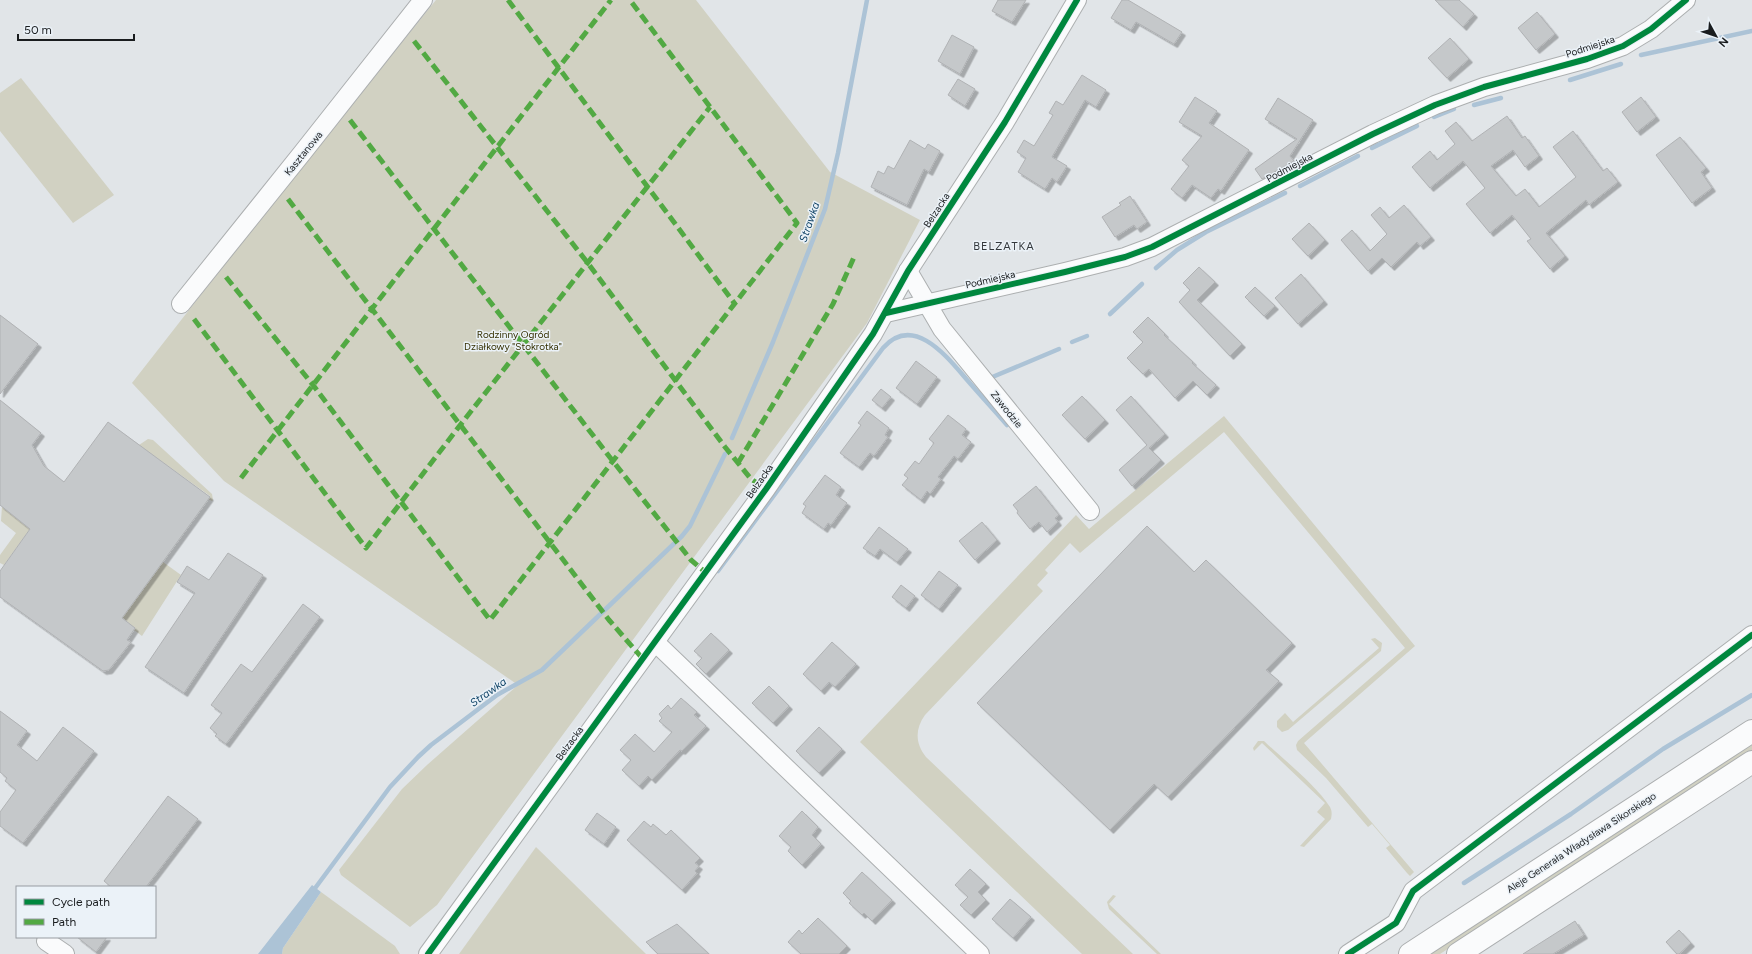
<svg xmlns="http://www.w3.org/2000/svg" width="1752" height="954" font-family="Figtree,sans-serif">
<defs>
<filter id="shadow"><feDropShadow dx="3.5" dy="3.5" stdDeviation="0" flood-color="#0004"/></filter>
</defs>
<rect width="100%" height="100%" fill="#e1e5e8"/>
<!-- green -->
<g fill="#d1d1c2">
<path d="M436 0H696L830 172 920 220 867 323 437 905 410 927 341 875 339 870 402 789 427 765 518 685 224 481 132 383 278 196Z"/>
<path d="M21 78 114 195 73 223 0 131V93Z"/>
<path d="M1224 416 1415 646 1304 743 1414 872 1410 876 1407 873 1386 848 1390 845 1372 824 1368 827 1326 778 1297 750 1296 745 1298 741 1405 648 1224 432 1080 553 1070 543 1045 570 1048 573 1037 585 1043 591 925 715C915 729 915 743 926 757L1133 954H1082L860 742 1076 515 1089 529Z"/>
<path d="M148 439 153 440 212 494 213 500 212 501 208 499 210 496 139 445Z"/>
<path d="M2 506 30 529 4 565 0 563V555L16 533 1 521Z"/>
<path d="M163 562 181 575 142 636 134 630 135 628 122 618Z"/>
<path d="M1375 638 1382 643 1381 651 1288 730 1282 732 1277 727V721L1285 713 1293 722 1379 648 1371 639Z"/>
<path d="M1258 741H1264C1284 760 1315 784 1330 807 1332 811 1332 814 1331 819L1304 847 1300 846 1325 819 1317 812 1325 803 1262 743 1254 751 1253 748Z"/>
<path d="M1752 741V750L1440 954H1429Z"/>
<path d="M536 847 646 954H459Z"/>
<path d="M321 892 395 946 400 954H282L283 948Z"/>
<path d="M1113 895 1116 896 1109 904 1161 954H1157L1109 909 1107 902Z"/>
</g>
<!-- water -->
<path fill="#acc3d6" d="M312 885 321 892 283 948 282 954H258Z"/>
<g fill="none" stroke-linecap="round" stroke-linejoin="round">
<!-- stream -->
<g stroke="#acc3d6" stroke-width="4.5">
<path d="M1641 55 1752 31"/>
<path d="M1570 80 1621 64"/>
<path d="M1474 105 1501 98"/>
<path d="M1434 117 1454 109"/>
<path d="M1372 148 1417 126"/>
<path d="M1300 186 1358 156"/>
<path d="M1156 268 1177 250 1206 232 1285 193"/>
<path d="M1110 314 1142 284"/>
<path d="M1072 342 1087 336"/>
<path d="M990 378 1059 349"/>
<path d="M732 438 773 342 825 209 838 153 867 0"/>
<path d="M718 571 883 348C914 313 948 358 968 381 981 396 994 410 1007 425"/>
<path d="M1464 883 1571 814 1663 749 1752 695"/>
<path d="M313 891 390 787 418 757 431 745 497 695 542 670 682 536 690 526 725 454"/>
</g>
</g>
<!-- building -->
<g fill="#c5c8ca" stroke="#b0b2b4" filter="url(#shadow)">
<path d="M998 0H1026L1012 22 992 11Z"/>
<path d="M1122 0H1128L1182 32 1174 44 1136 22 1131 30 1111 18Z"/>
<path d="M1435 0H1459L1474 14 1463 27Z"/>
<path d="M1537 12 1555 34 1536 50 1518 28Z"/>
<path d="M952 35 974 47 960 74 938 61Z"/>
<path d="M1450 38 1469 59 1447 78 1428 58Z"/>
<path d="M1082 75 1106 90 1096 107 1085 100 1052 157 1067 166 1057 182 1052 178 1045 189 1018 172 1026 158 1017 152 1024 140 1034 146 1053 115 1049 113 1056 101 1063 105Z"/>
<path d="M958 79 975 89 965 106 948 95Z"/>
<path d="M1195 97 1217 111 1209 123 1249 150 1221 191 1218 189 1211 198 1192 185 1182 198 1171 189 1189 166 1182 160 1202 136 1179 122Z"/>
<path d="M1641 97 1656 117 1637 132 1622 112Z"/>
<path d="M1278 98 1313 120 1290 156 1294 161 1262 179 1255 169 1297 139 1265 119Z"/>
<path d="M1507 116 1522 138 1525 136 1539 156 1525 167 1513 150 1491 166 1516 196 1525 189 1539 207 1576 177 1553 147 1573 131 1603 171 1607 168 1618 182 1589 205 1586 200 1546 233 1565 256 1550 269 1527 241 1531 239 1512 215 1490 233 1466 204 1485 188 1463 161 1430 188 1412 167 1430 151 1437 160 1455 144 1445 131 1456 122 1472 141Z"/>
<path d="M1680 137 1706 168 1701 172 1712 188 1692 203 1656 155Z"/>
<path d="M910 140 925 149 928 144 940 151 929 172 924 169 907 205 871 187 878 171 884 174 888 166 894 169Z"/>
<path d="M1130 196 1147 222 1137 229 1134 225 1115 237 1102 217 1121 205 1119 203Z"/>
<path d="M1404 205 1431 237 1420 246 1417 242 1391 267 1382 258 1368 271 1341 240 1352 230 1370 251 1387 234 1371 215 1380 207 1389 218Z"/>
<path d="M1309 223 1325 240 1308 256 1292 239Z"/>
<path d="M1199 267 1215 282 1197 300 1242 344 1230 356 1179 302 1190 290 1183 283Z"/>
<path d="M1301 274 1324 301 1298 324 1275 298Z"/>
<path d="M1255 287 1275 306 1264 316 1245 297Z"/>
<path d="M0 315 38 344 0 394Z"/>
<path d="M1148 317 1165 334 1164 335 1193 362 1192 363 1216 385 1207 395 1193 381 1175 398 1149 369 1143 374 1127 358 1143 342 1133 332Z"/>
<path d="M916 361 937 377 917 404 896 388Z"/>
<path d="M881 389 891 397 882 408 872 400Z"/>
<path d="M1082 396 1105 420 1085 439 1062 415Z"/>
<path d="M1131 396 1165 434 1149 448 1161 460 1132 486 1119 470 1147 445 1116 410Z"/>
<path d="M0 400 41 433 32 445 44 466 64 482 108 422 210 497 122 618 135 628 127 640 131 642 109 670 103 671 0 597V571L30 529 0 505Z"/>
<path d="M867 411 889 428 885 435 888 437 874 456 870 453 859 467 840 453 861 425 858 423Z"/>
<path d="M948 415 966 429 962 435 971 442 958 459 954 456 938 477 941 479 930 494 927 491 921 500 902 485 908 478 904 475 915 461 919 464 934 443 929 439Z"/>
<path d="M825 475 841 487 836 495 847 503 831 525 828 523 824 529 802 513 806 506 803 504Z"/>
<path d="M1036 486 1059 515 1055 518 1058 522 1047 532 1039 522 1030 529 1017 513 1018 511 1013 505Z"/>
<path d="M982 522 997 540 975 560 959 541Z"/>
<path d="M1147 526 1194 572 1206 560 1292 643 1266 670 1279 681 1168 797 1154 784 1110 830 977 703Z"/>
<path d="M879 527 908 549 897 562 880 549 875 556 863 548Z"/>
<path d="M228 553 263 575 184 693 145 667 195 593 177 582 187 566 209 580Z"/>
<path d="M939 571 958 585 939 609 921 595Z"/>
<path d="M901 585 915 596 906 608 892 597Z"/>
<path d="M303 604 320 617 226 744 215 736 217 734 210 728 222 713 211 705 241 664 252 672Z"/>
<path d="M711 633 729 650 706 674 696 664 702 658 694 651Z"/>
<path d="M832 642 856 664 835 687 829 682 821 691 803 674Z"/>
<path d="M769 686 789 706 773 723 752 703Z"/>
<path d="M681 698 697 712 694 715 706 726 682 751 680 750 652 780 648 776 639 786 622 770 631 760 620 750 635 734 654 752 672 732 659 721 662 718 659 714 668 705 671 709Z"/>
<path d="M0 711 27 731 17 745 37 761 63 727 94 751 23 843 0 826V812L16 790 5 781 7 778 0 772Z"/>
<path d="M819 727 842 749 819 773 796 751Z"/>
<path d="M168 796 198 819 146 887H111L104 881Z"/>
<path d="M802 811 818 827 812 835 821 844 802 865 788 851 791 847 779 836Z"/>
<path d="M597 813 616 827 604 844 585 830Z"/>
<path d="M644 821 651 827 653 824 666 835 671 830 700 858 695 863 699 866 695 871 697 873 682 890 627 840Z"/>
<path d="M970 869 986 884 978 892 986 900 971 915 960 905 968 897 955 885Z"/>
<path d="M862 872 892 900 872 921 864 913 862 915 849 903 851 901 843 893Z"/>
<path d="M1010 899 1031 917 1013 938 992 919Z"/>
<path d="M818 918 847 946 839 954H801L788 942 799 930 802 934Z"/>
<path d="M1575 921 1584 935 1553 954H1523Z"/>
<path d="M677 924 709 954H658L646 942Z"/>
<path d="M1679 930 1691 943 1679 954H1677L1666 942Z"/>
<path d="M77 937H107L96 952Z"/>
</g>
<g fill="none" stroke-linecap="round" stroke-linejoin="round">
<defs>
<g id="minor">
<path d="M908 271 942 329 1090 511"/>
<path d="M181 304 303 152 423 0"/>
<path d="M886 313 1065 272 1125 257 1152 247 1373 134 1435 105 1484 87 1587 59 1623 46 1651 29 1686 0"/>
<path d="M655 642 980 954"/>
<path d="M46 941 65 954"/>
<path d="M428 954 766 489 873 334 908 271 1005 122 1077 0"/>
<path d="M1348 954 1396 923 1413 891 1752 635"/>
</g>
<g id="secondary">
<path d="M1410 954 1752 731"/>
<path d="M1458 954 1752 762"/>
</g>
</defs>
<!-- minor casing -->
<use href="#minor" stroke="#acafb0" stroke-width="20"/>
<!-- secondary casing -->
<use href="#secondary" stroke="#acafb0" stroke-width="24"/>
<!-- minor -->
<use href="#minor" stroke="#fafbfc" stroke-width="18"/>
<!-- secondary -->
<use href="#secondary" stroke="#fafbfc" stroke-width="22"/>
<!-- quiet -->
<g stroke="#52a943" stroke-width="5" stroke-dasharray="10 5" stroke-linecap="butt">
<path d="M508 0 735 304"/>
<path d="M414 41 587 262 725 447 751 479 766 489"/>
<path d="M350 120 612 460 691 560 705 572"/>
<path d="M288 199 609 620 643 659"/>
<path d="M226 277 313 385 490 620 797 223 630 0"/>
<path d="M194 319 366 548 461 424 710 107"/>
<path d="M738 463 833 304 855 255"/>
<path d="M241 478 611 0"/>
</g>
<defs>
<g id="cycleway">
<path d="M886 313 1065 272 1125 257 1152 247 1373 134 1435 105 1484 87 1587 59 1623 46 1651 29 1686 0"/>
<path d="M428 954 766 489 873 334 908 271 1005 122 1077 0"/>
<path d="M1348 954 1396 923 1413 891 1752 635"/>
</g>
</defs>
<!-- cycleway casing -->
<use href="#cycleway" stroke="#ebf2f8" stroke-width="8"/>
<!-- cycleway -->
<use href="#cycleway" stroke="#00873e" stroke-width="6"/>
</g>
<g text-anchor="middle" stroke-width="3" stroke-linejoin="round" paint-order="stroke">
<!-- street labels -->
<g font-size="10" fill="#191c1e" stroke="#ebf2f8">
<text transform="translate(1590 46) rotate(-18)" y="4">Podmiejska</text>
<text transform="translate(303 153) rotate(-51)" y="4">Kasztanowa</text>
<text transform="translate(1289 167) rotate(-28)" y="4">Podmiejska</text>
<text transform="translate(936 210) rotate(-57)" y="4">Belzacka</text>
<text transform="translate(990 279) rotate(-13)" y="4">Podmiejska</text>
<text transform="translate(1007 409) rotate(51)" y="4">Zawodzie</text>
<text transform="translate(759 481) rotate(-55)" y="4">Belzacka</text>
<text transform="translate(569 743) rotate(-54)" y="4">Belzacka</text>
<text transform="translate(1581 842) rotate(-33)" y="4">Aleje Generała Władysława Sikorskiego</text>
</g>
<!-- park labels -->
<g font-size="10" fill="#342f00" stroke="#ebf2f8">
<text x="513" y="338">Rodzinny Ogród<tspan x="513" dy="12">Działkowy "Stokrotka"</tspan></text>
</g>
<!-- water labels -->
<g font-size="11" font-style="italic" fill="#0e4265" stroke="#ebf2f8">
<text transform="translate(809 222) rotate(-71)" y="4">Strawka</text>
<text transform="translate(488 692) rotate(-35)" y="4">Strawka</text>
</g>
<!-- neighbourhood labels -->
<g font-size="11" letter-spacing="1" fill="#33383c" stroke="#ebf2f8">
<text x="1004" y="250">BELZATKA</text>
</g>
</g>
<!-- legend -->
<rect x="16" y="886" width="140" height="52" fill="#ebf2f8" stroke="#979ca1"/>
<rect x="24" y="899" width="20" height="6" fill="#00873e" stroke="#979ca1"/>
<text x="52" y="906" font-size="12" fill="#191c1e">Cycle path</text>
<rect x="24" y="919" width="20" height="6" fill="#52a943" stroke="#979ca1"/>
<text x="52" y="926" font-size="12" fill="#191c1e">Path</text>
<!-- north arrow -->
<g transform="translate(1716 36) rotate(130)" stroke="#ebf2f8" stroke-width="3" paint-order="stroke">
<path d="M0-3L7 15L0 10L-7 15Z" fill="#191c1e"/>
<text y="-6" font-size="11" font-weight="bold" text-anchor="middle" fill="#191c1e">N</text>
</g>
<!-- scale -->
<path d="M18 34v6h116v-6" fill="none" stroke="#191c1e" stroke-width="2"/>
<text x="24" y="34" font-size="12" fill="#191c1e" stroke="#ebf2f8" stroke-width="3" paint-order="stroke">50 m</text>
</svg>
